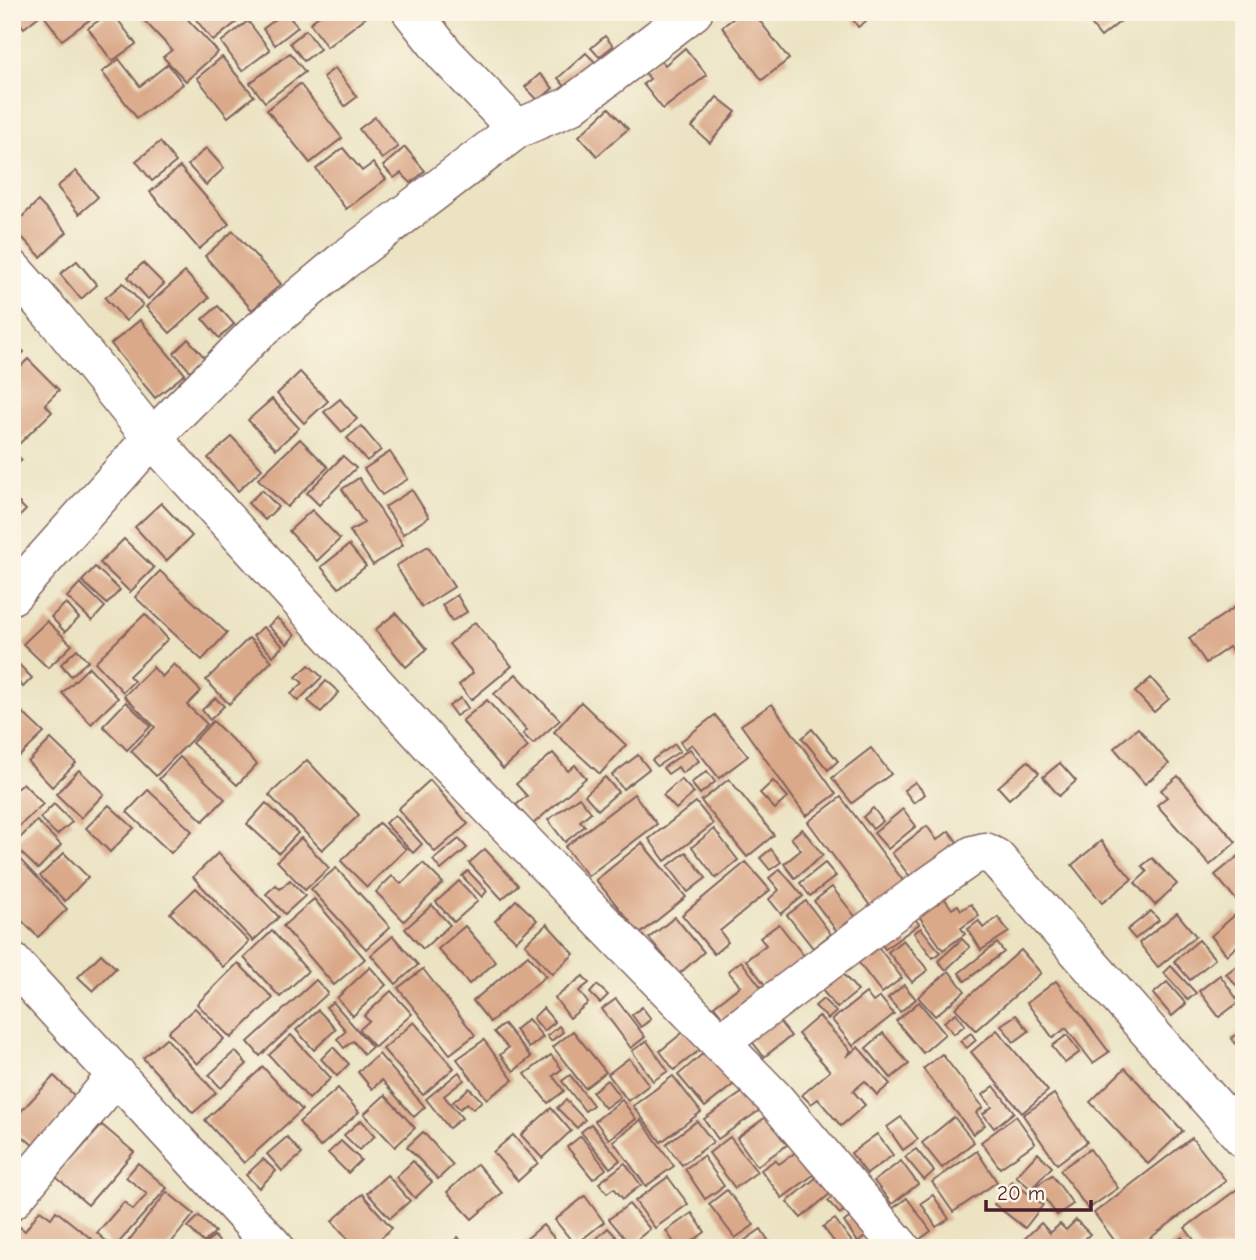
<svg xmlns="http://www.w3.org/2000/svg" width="1256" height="1260" font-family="'Comic Neue',sans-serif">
<rect width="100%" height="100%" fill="#fcf5e5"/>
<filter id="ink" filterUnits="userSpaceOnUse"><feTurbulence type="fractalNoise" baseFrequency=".0143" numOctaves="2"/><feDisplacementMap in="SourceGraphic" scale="14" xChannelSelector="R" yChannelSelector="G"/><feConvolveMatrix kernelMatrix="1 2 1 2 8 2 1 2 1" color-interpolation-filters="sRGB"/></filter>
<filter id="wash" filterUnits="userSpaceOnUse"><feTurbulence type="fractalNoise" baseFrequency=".00686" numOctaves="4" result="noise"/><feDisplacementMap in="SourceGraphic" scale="28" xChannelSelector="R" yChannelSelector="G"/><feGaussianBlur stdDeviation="1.57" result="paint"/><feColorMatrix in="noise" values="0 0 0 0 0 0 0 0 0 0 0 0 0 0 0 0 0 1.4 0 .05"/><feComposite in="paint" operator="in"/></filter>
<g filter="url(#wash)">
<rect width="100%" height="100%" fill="#ebe3c2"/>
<g id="blocks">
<!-- building -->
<g fill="#daa989">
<path d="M12 12H44L24 28Z"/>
<path d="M50 12H100L62 40 45 17Z"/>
<path d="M111 12H112L136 44 112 61 88 28Z"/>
<path d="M136 12H181L218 52 186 81 163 57 172 50Z"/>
<path d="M190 12H232L238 21 213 41Z"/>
<path d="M285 12 298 27 275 45 263 29Z"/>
<path d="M324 12H373L327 47 310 23Z"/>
<path d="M742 12H753L789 59 762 80 722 27Z"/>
<path d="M848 12H878L858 27Z"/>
<path d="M1081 12H1132L1101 37Z"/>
<path d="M248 21 270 50 242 71 221 42Z"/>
<path d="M306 30 320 49 304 61 290 43Z"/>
<path d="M605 36 613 46 599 57 591 48Z"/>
<path d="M685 48 707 75 663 109 643 84 650 79 643 70 659 57 665 65Z"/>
<path d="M290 53 305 72 265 102 250 83Z"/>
<path d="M586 53 596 63 567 89 558 78Z"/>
<path d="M222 57 254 96 228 117 197 78Z"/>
<path d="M119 59 140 86 168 64 183 84 137 118 102 72Z"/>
<path d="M335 68 357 97 345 106 323 77Z"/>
<path d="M540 74 553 88 539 101 525 87Z"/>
<path d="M300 84 342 138 310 163 267 110Z"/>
<path d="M717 97 736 112 710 143 692 127Z"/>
<path d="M609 108 628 129 597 156 579 136Z"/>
<path d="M375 117 398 147 382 159 359 129Z"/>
<path d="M160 142 176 162 152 181 136 161Z"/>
<path d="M405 147 425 171 411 183 401 173 394 178 383 166Z"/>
<path d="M206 148 224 168 206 185 188 165Z"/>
<path d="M343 148 362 171 373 163 386 179 346 209 316 169Z"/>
<path d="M180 167 229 224 199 249 150 192Z"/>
<path d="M76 171 98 197 79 214 57 187Z"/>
<path d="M38 201 67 232 41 257 12 227Z"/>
<path d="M233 231 281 284 252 310 205 256Z"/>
<path d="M77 261 97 285 81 299 60 274Z"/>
<path d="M143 263 164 284 148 299 128 277Z"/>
<path d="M185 272 209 298 170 333 146 307Z"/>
<path d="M123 283 143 305 126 321 105 298Z"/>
<path d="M218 306 234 324 219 338 203 319Z"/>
<path d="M140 320 185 374 155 398 111 344Z"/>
<path d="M188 339 205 358 190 371 174 353Z"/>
<path d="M12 341 24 352 12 363Z"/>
<path d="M28 359 59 390 45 404 52 412 19 444 12 437V375Z"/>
<path d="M300 372 328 401 304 423 277 394Z"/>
<path d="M272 399 299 428 276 449 248 420Z"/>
<path d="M340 399 357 419 342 432 324 412Z"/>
<path d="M361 426 381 450 367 461 347 438Z"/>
<path d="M232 437 262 469 238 491 208 458Z"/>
<path d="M300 439 328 467 287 507 258 479Z"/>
<path d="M12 451 22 460 12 469Z"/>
<path d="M390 452 408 479 382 495 364 469Z"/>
<path d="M343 456 356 468 319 505 307 493Z"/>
<path d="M359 478 403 545 373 565 350 531 364 523 342 489Z"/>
<path d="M262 490 278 507 265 520 248 503Z"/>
<path d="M412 490 429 517 403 534 385 507Z"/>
<path d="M12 496 26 510 12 524Z"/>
<path d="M161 503 192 536 166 561 135 527Z"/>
<path d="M312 510 340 539 317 561 289 531Z"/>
<path d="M124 539 154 568 130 592 100 563Z"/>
<path d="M349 545 366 566 339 588 321 567Z"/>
<path d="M428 546 454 587 422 607 396 566Z"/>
<path d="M95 567 120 590 107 604 82 581Z"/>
<path d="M160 571 227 633 202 660 135 597Z"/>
<path d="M80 583 105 607 92 621 67 597Z"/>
<path d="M457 595 467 612 452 621 442 605Z"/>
<path d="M1244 601V653L1237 658 1229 647 1206 663 1189 638Z"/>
<path d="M66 603 79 618 65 632 51 617Z"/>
<path d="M396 613 427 649 406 667 375 630Z"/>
<path d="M145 614 168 639 129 676 134 681 123 692 95 662Z"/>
<path d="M277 618 295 635 287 644 268 626Z"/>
<path d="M47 621 72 645 48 668 23 644Z"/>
<path d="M475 622 512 666 471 700 459 685 473 673 449 644Z"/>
<path d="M263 627 283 646 273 656 253 636Z"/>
<path d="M249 638 272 661 229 704 206 680Z"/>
<path d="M77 649 88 661 71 676 61 664Z"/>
<path d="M12 657 32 678 23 687 12 676Z"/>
<path d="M174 664 201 691 187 705 207 724 156 776 131 751 155 727 124 696 153 667 162 677Z"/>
<path d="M309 665 322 677 298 701 291 694 303 683 296 677Z"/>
<path d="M89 667 118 698 91 724 62 693Z"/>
<path d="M516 674 560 720 533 744 523 734 527 730 494 694Z"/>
<path d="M1151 678 1169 699 1154 712 1135 692Z"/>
<path d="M326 681 339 692 321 712 308 701Z"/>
<path d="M215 698 224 706 210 720 202 710Z"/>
<path d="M461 698 468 708 456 716 449 706Z"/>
<path d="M487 700 528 747 503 769 462 721Z"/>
<path d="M126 702 151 726 127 750 103 726Z"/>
<path d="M581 702 626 745 600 774 554 732Z"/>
<path d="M772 704 836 794 806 816 741 725Z"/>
<path d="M19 709 44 733 20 756 12 749V716Z"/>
<path d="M715 715 748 756 719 778 692 744 685 749 680 742Z"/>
<path d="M213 721 257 764 237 785 192 743Z"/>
<path d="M1138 728 1169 764 1145 784 1114 748Z"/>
<path d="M812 729 838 761 828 770 802 738Z"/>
<path d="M51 739 76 763 52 787 28 762Z"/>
<path d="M675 744 680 751 657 766 652 760Z"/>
<path d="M871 748 891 774 852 803 832 778Z"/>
<path d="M690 749 699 761 682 773 678 767 668 774 663 768Z"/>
<path d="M553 753 568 771 575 765 586 778 533 824 516 805 527 796 516 784Z"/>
<path d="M638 755 649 769 623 789 612 775Z"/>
<path d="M180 757 225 799 203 821 159 779Z"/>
<path d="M307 760 359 815 322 850 269 795Z"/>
<path d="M1028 761 1039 773 1009 799 998 787Z"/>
<path d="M1060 763 1076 781 1059 796 1043 777Z"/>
<path d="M79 770 104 794 81 818 56 794Z"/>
<path d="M707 771 715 782 700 794 691 783Z"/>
<path d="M1178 776 1236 842 1210 865 1157 805 1167 797 1161 790Z"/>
<path d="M605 777 618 792 598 810 585 795Z"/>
<path d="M681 779 694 793 676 809 663 795Z"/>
<path d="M729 779 774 835 747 857 701 801Z"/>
<path d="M430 780 468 824 435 852 398 809Z"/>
<path d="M773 781 788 797 775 809 760 793Z"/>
<path d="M915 782 925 794 914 803 904 790Z"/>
<path d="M23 783 43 804 12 833V793Z"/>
<path d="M148 790 192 831 171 853 127 812Z"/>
<path d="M634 794 657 824 588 876 565 847Z"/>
<path d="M579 797 591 812 580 821 585 826 565 842 548 820Z"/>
<path d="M841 797 910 890 877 915 808 822Z"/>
<path d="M696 802 713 824 665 861 649 839Z"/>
<path d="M266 803 298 833 279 853 247 824Z"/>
<path d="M54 804 72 822 57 835 40 818Z"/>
<path d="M109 805 134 828 110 852 86 828Z"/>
<path d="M873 808 883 821 873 829 863 817Z"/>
<path d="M903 809 916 826 888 849 874 833Z"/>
<path d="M395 815 422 844 413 853 385 823Z"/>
<path d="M37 821 61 845 38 869 13 845Z"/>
<path d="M379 823 406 849 367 887 341 861Z"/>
<path d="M927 826 937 840 949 831 960 846 914 882 892 853Z"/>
<path d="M714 829 738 860 716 878 692 847Z"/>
<path d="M802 829 823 855 795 878 784 864 801 850 791 838Z"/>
<path d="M301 838 329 868 305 890 277 861Z"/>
<path d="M459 839 467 848 441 870 433 860Z"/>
<path d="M1101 841 1132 879 1102 903 1072 865Z"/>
<path d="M642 843 686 897 640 934 596 880Z"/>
<path d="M485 849 518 885 502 899 469 863Z"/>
<path d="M771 849 781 862 770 870 760 858Z"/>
<path d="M12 851 67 909 38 937 12 911Z"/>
<path d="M686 852 706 878 688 892 668 866Z"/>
<path d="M64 853 88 877 65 901 40 876Z"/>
<path d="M218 853 279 917 253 941 193 877Z"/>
<path d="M1242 853 1244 855V897L1238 902 1215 875Z"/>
<path d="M1152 858 1177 884 1155 905 1135 883 1147 872 1142 866Z"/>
<path d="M746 862 770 890 720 931 728 942 714 954 682 915Z"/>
<path d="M423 863 443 883 404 921 376 892 392 876 401 884Z"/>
<path d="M825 863 836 876 810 896 800 883Z"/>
<path d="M336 868 390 927 366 949 311 889Z"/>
<path d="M780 869 803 896 781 914 769 899 779 890 769 878Z"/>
<path d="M468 871 487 891 482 897 462 876Z"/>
<path d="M290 880 305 896 285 914 266 894 276 885 280 889Z"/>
<path d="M459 881 478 901 454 922 436 902Z"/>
<path d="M832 887 858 920 839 934 814 901Z"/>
<path d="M196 888 249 942 223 967 170 913Z"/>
<path d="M939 891 952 909 958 905 961 910 971 904 979 916 961 928 965 934 943 950 914 909Z"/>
<path d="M314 899 365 959 334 985 283 926Z"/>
<path d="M516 900 537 920 516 941 495 921Z"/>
<path d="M806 901 831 934 813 948 787 915Z"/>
<path d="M432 905 450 925 423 949 405 929Z"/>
<path d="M909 911 919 924 885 949 876 936Z"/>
<path d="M1151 911 1159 920 1135 939 1127 930Z"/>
<path d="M1177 913 1196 936 1158 967 1139 943Z"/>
<path d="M1236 914 1244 923V940L1227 955 1211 936Z"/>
<path d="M675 917 704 952 679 974 649 938Z"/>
<path d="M998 917 1009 932 981 950 968 929 979 921 983 928Z"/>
<path d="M547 924 574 954 552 974 525 944Z"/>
<path d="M779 924 811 965 772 994 746 960 766 945 760 938Z"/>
<path d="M465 926 496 962 469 984 438 949Z"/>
<path d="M921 928 940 952 933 958 914 933Z"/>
<path d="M272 931 308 971 280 997 244 958Z"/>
<path d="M393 936 418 965 396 984 371 955Z"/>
<path d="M872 939 902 978 882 993 852 954Z"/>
<path d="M962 939 970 947 946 970 938 961Z"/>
<path d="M903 940 928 970 912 982 888 952Z"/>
<path d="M1199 940 1215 959 1190 980 1174 961Z"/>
<path d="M997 943 1004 952 965 981 959 973Z"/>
<path d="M1021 950 1041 973 976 1030 955 1008Z"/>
<path d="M101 954 116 968 93 991 78 977Z"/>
<path d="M528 955 546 976 490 1022 473 1001Z"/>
<path d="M1244 960V994L1226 974Z"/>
<path d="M741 961 768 996 730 1026 714 1006 740 986 728 971Z"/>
<path d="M238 963 273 998 231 1038 197 1004Z"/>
<path d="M1171 966 1196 993 1188 1000 1164 973Z"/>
<path d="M370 967 386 985 353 1016 337 998Z"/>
<path d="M837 967 858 991 837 1008 817 984Z"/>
<path d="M423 969 475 1035 450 1054 398 988Z"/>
<path d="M949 971 965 991 935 1016 918 997Z"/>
<path d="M1220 975 1239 1002 1219 1017 1199 991Z"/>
<path d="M583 976 589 983 579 991 588 1003 570 1018 555 998Z"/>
<path d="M316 980 328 993 260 1056 248 1042Z"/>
<path d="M1056 981 1109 1052 1093 1063 1066 1028 1053 1038 1027 1003Z"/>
<path d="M1167 982 1186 1004 1172 1016 1153 994Z"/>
<path d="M597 985 608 995 600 1003 590 993Z"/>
<path d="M904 985 916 999 900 1012 888 998Z"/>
<path d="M391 991 412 1014 375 1047 359 1030 369 1021 364 1016Z"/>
<path d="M866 993 873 1002 880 997 894 1014 853 1046 832 1020Z"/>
<path d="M616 999 645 1037 631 1048 602 1009Z"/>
<path d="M823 999 836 1012 828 1019 815 1006Z"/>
<path d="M333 1002 372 1047 364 1054 353 1041 344 1048 337 1039 346 1031 326 1007Z"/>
<path d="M919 1002 945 1034 923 1053 896 1021Z"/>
<path d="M642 1007 651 1019 641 1027 632 1015Z"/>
<path d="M195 1008 224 1039 197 1064 168 1032Z"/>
<path d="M543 1008 555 1022 544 1031 533 1018Z"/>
<path d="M318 1010 336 1029 314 1050 296 1030Z"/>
<path d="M956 1013 965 1025 954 1034 944 1022Z"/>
<path d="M774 1015 791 1036 764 1057 748 1036Z"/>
<path d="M1016 1015 1029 1031 1014 1042 1001 1025Z"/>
<path d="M819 1016 851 1051 846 1057 858 1047 890 1084 877 1095 865 1081 853 1091 865 1105 841 1126 818 1099 811 1104 802 1095 830 1071 798 1034Z"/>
<path d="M528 1019 543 1037 529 1048 515 1030Z"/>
<path d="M414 1022 454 1068 423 1095 383 1049Z"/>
<path d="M504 1024 531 1057 514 1071 500 1055 508 1048 494 1032Z"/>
<path d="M559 1026 563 1032 551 1041 547 1036Z"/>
<path d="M1244 1029V1055L1231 1038Z"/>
<path d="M686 1030 701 1049 674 1070 660 1051Z"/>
<path d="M997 1030 1048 1091 1022 1113 971 1052Z"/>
<path d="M573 1031 606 1072 585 1088 553 1047Z"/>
<path d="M883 1033 909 1064 891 1078 866 1048Z"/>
<path d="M971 1033 976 1040 967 1048 960 1041Z"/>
<path d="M291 1035 331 1078 309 1099 269 1055Z"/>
<path d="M1067 1035 1080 1052 1065 1063 1052 1046Z"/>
<path d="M166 1038 216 1093 193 1113 143 1058Z"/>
<path d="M484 1040 513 1080 487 1099 457 1059Z"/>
<path d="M647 1041 668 1071 653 1081 632 1051Z"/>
<path d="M333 1047 349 1064 337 1076 321 1059Z"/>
<path d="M235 1051 247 1064 221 1088 209 1075Z"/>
<path d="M706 1051 734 1084 705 1107 678 1075Z"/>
<path d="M379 1054 425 1107 414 1117 382 1080 372 1089 358 1072Z"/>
<path d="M942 1054 983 1107 976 1113 985 1125 973 1134 923 1069Z"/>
<path d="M551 1055 562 1069 553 1076 564 1091 548 1103 525 1074Z"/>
<path d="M629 1058 649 1085 628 1101 608 1074Z"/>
<path d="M263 1067 302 1110 244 1163 205 1120Z"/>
<path d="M1125 1068 1183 1131 1148 1164 1090 1102Z"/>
<path d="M459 1072 464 1080 444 1096 462 1118 449 1128 426 1099Z"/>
<path d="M570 1075 593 1105 585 1111 562 1081Z"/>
<path d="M54 1076 78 1099 34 1146 12 1127V1121Z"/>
<path d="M673 1076 701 1112 661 1142 633 1106Z"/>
<path d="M607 1080 620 1097 605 1108 592 1092Z"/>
<path d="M994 1086 1014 1112 994 1128 983 1114 992 1107 983 1095Z"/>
<path d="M338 1088 359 1112 320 1147 299 1122Z"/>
<path d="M469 1088 482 1101 473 1109 467 1103 460 1109 453 1102Z"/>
<path d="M746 1090 760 1110 718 1139 704 1119Z"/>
<path d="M1054 1094 1087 1142 1057 1164 1023 1115Z"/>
<path d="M385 1095 415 1128 395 1147 364 1114Z"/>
<path d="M566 1100 585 1120 577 1128 557 1108Z"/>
<path d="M622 1100 636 1119 609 1139 595 1121Z"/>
<path d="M551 1108 571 1131 542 1158 521 1135Z"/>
<path d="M1016 1116 1035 1143 1000 1168 981 1142Z"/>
<path d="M766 1117 787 1145 757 1166 737 1138Z"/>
<path d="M901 1117 918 1139 903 1150 887 1127Z"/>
<path d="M954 1117 974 1142 942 1168 922 1143Z"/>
<path d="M361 1120 375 1136 359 1150 344 1135Z"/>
<path d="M641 1120 674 1166 646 1186 613 1141Z"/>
<path d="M697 1121 713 1142 682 1165 666 1144Z"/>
<path d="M591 1124 620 1160 610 1168 581 1132Z"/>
<path d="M102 1125 134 1152 88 1205 56 1177Z"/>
<path d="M423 1132 453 1165 438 1179 407 1147Z"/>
<path d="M877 1134 893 1155 867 1174 851 1153Z"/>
<path d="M513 1135 538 1163 518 1181 493 1152Z"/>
<path d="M581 1136 606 1169 593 1179 567 1147Z"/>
<path d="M287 1137 302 1154 282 1171 267 1154Z"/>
<path d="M730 1137 757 1172 735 1188 709 1153Z"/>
<path d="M1192 1138 1226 1181 1137 1248H1120L1094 1213Z"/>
<path d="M341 1141 361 1160 348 1173 328 1153Z"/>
<path d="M916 1149 934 1171 924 1180 905 1157Z"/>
<path d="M1090 1149 1118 1188 1088 1209 1060 1170Z"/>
<path d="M799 1150 816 1173 782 1198 761 1170 775 1160 779 1164Z"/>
<path d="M977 1151 997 1182 953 1212 932 1182Z"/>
<path d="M1038 1153 1052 1167 1031 1189 1016 1176Z"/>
<path d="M703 1156 724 1186 705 1199 685 1169Z"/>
<path d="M263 1159 276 1171 259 1188 246 1175Z"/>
<path d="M413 1161 432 1182 415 1198 396 1177Z"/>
<path d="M901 1161 918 1184 892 1204 874 1181Z"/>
<path d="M138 1163 167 1188 114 1248 97 1233 124 1202 133 1210 147 1194 126 1177Z"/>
<path d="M625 1163 641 1185 623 1199 614 1188 607 1193 599 1183Z"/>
<path d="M477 1164 502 1193 472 1219 447 1192Z"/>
<path d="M387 1175 410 1201 390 1218 367 1193Z"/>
<path d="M1052 1175 1073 1204 1057 1215 1036 1186Z"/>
<path d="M668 1177 688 1204 655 1228 635 1201Z"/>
<path d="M817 1177 831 1193 801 1218 787 1202Z"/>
<path d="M1012 1181 1043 1205 1025 1228 994 1204Z"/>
<path d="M1244 1184V1248H1200L1185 1228Z"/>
<path d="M727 1190 754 1225 735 1238 709 1204Z"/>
<path d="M839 1191 851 1204 840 1214 828 1201Z"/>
<path d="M167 1192 194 1214 167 1248H123Z"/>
<path d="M362 1194 392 1228 370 1248H356L332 1221Z"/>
<path d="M933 1195 949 1219 936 1227 921 1203Z"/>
<path d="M585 1196 604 1222 575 1245 555 1220Z"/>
<path d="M907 1198 931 1231 916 1242 892 1209Z"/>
<path d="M629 1204 650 1229 630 1245 609 1219Z"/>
<path d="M40 1210 51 1218 56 1211 103 1248H12V1238L20 1227 25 1231Z"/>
<path d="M692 1213 705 1232 683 1248H678L666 1231Z"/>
<path d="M854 1214 869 1234 858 1242 844 1222Z"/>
<path d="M199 1216 215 1232 204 1243 188 1227Z"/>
<path d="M835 1219 855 1246 852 1248H839L823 1227Z"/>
<path d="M1076 1220 1090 1234 1076 1248H1015L1041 1223 1050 1233 1060 1224 1066 1230Z"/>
<path d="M543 1225 555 1239 545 1248H520L518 1246Z"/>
<path d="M608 1228 624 1245 621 1248H586Z"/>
<path d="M761 1229 768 1240 756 1248H740L738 1245Z"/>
<path d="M214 1236 225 1248H202Z"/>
<path d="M458 1237 467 1248H446Z"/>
<path d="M1182 1237 1190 1248H1167Z"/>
</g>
</g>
</g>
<g filter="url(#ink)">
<use href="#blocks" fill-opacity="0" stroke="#826460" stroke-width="2"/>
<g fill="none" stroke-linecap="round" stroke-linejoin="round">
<defs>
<g id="minor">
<path d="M412 12 445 54 517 129"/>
<path d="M12 269 56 319 152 438 450 766 774 1098 901 1248"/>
<path d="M12 595 152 438 253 336 343 261 517 129 570 106 693 12"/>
<path d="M12 962 275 1248"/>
<path d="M720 1043 916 895 973 855 985 852 996 858 1244 1139"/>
<path d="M12 1200 117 1075"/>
</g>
</defs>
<!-- minor casing -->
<use href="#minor" stroke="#826460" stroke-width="41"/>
<!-- minor -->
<use href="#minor" stroke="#fff" stroke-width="38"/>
</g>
</g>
<!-- margin -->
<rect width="1256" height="1260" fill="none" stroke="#fcf5e5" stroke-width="42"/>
<!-- scale -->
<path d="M986 1200v10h105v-10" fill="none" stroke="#4a1f2b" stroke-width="3.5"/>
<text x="997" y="1200" font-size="21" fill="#4a1f2b" stroke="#fcf5e5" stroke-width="5" paint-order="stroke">20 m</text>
</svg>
